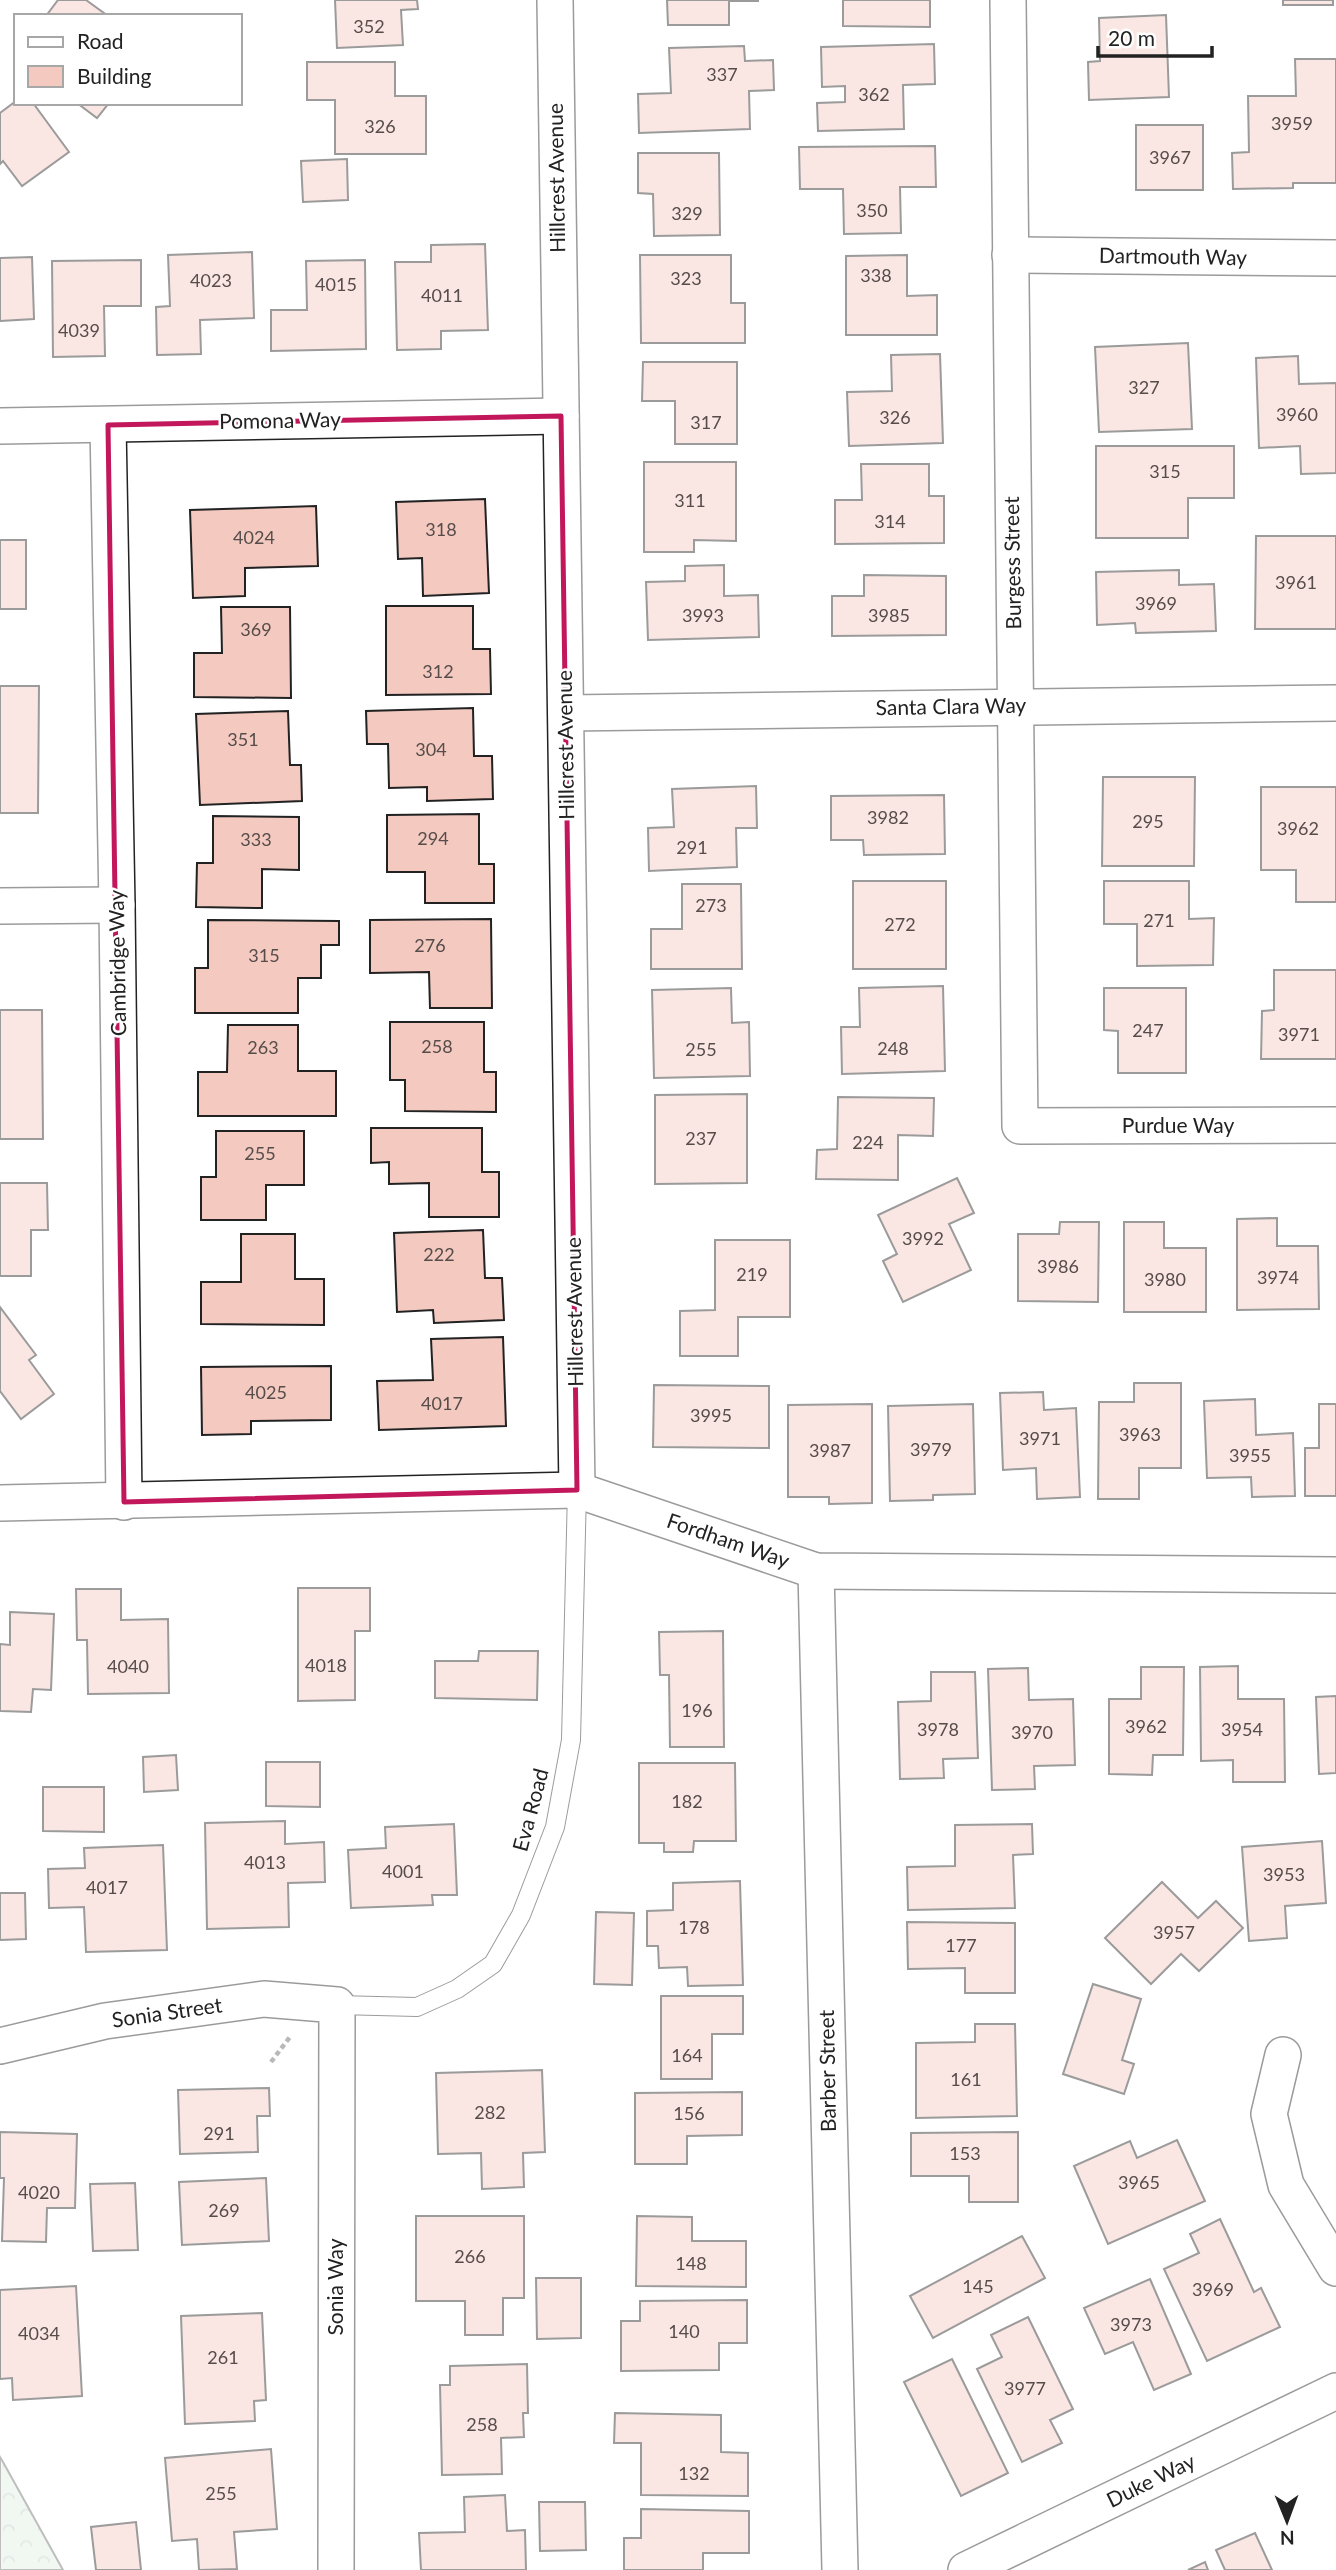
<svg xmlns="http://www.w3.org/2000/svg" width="1336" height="2570" font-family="Lato,sans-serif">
<defs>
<pattern id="park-crowns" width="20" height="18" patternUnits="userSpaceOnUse" patternTransform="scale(1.75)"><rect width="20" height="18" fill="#e0efe3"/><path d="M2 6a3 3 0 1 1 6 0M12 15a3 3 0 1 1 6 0" fill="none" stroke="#c0cdc2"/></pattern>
</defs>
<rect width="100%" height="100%" fill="#fff"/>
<!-- park -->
<path fill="url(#park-crowns)" stroke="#6f6f6f" stroke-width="2" d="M0 2457 3 2462 63 2570H0Z"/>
<!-- building -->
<g fill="#f3c9c0" stroke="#222" stroke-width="2">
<path d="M58 0H86L108 16H46Z"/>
<path d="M335 0H417L418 9 401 10 403 45 337 48Z"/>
<path d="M667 0H758V1H729V25H668Z"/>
<path d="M843 0H930V27L843 26Z"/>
<rect x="1283" y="0" width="50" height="5"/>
<path d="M1166 15 1169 97 1089 100 1088 62 1100 61 1099 18Z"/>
<path d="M934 44 935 84 903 85 904 129 818 131 817 103 845 102V86L822 87 821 47Z"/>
<path d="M744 46 745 61 773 60 774 90 749 91 750 129 639 133 638 94 671 93 669 48Z"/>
<path d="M1295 59H1336V183H1293V188L1233 189 1232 153 1249 152 1248 96H1296Z"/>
<path d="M307 62H395V96H426V154H335V100H307Z"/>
<path d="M16 101V103H33L69 152 22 186 3 161 0 164V113Z"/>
<path d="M77 103H109L97 118Z"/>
<rect x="1136" y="125" width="67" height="65"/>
<path d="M935 146 936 187H900L901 233 844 234 843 189H800L799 147Z"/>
<path d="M638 153H719L720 235 654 236 653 194 638 193Z"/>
<path d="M347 159 348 200 303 202 301 161Z"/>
<path d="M485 244 488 330 441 331V349L397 350 395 262H431V245Z"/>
<path d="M252 252 254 318 200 320 201 354 157 355 156 307 170 306 168 255Z"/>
<path d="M640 255H731V303H745V343H641Z"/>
<path d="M907 255V296L937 295V335H846V256Z"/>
<path d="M32 257 34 319 0 321V258Z"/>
<path d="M141 260V306H104L105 356 53 357 52 261Z"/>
<path d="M365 260 366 349 271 351V310H307L306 261Z"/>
<path d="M1188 343 1192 429 1099 432 1095 347Z"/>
<path d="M940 354 943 443 849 446 847 392 892 391 891 355Z"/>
<path d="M1298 356 1299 384 1336 383V473L1301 474 1300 446 1259 448 1256 358Z"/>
<path d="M643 362H737V444H675V401H642Z"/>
<path d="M1096 446H1234V498H1188V538H1096Z"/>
<path d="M644 462H736V541L694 540V552H644Z"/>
<path d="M861 464H929V496H944V543L835 544V500H862Z"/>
<path d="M485 499 489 593 423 596 422 558 398 559 396 502Z"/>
<path d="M316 506 318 566 245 568V596L193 598 190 510Z"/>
<path d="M1256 536H1336V629H1255Z"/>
<rect x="0" y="540" width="26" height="69"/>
<path d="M724 565V596L758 595 759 637 648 640 646 582 685 581V566Z"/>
<path d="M1179 570V585L1214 584 1216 631 1136 633 1135 623 1097 625 1096 572Z"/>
<path d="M864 575 946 576V635L832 636V596H864Z"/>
<path d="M386 606H473V649H490L491 694 386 695Z"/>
<path d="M221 607H290L291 698 194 697V653H222Z"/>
<path d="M0 686H39L38 813H0Z"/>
<path d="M473 708 474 756H492L493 799 427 801V787L389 788 388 744H367L366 711Z"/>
<path d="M288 711 290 765H301L302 801 200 805 196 714Z"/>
<path d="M1103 777H1195L1194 866H1102Z"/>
<path d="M756 786 757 828H736L737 867 649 871 648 828 674 827 672 789Z"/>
<path d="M1261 787H1336V902H1296V870H1261Z"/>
<path d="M944 795 945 854 864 855 863 840H831V796Z"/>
<path d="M479 814V864H494V903H425V872H387V815Z"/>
<path d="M213 816 299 817V870L262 869V908L196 907 197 863H213Z"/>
<rect x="853" y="881" width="93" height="88"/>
<path d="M1104 881H1189V919L1214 918 1213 965 1137 966V924H1104Z"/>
<path d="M682 884H741L742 969H651V929H682Z"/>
<path d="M491 919 492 1008H430L429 972 370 973V920Z"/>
<path d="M208 920 339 921V945H321V978H298V1013H195V968H208Z"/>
<path d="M1274 970H1336V1059H1261L1262 1011 1274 1010Z"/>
<path d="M943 986 945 1071 842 1074 841 1027H860L859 988Z"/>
<path d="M731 988 732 1023 749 1022 750 1076 654 1078 652 990Z"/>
<path d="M1104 988H1186V1073H1118V1031L1104 1030Z"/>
<path d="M0 1010H42L43 1139H0Z"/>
<path d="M390 1022H484V1072H496V1112L405 1111V1080H390Z"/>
<path d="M228 1025H298V1071H336V1116H198V1072H227Z"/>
<path d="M747 1094V1183L655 1184V1095Z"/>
<path d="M838 1097 934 1098 933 1136 898 1135V1180L816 1179 817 1150 837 1149Z"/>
<path d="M371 1128H482V1172H499V1217H429V1183L389 1184V1162L371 1163Z"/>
<path d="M216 1131H304V1185H266V1220H201V1177H216Z"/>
<path d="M957 1178 974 1213 949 1224 971 1270 903 1302 883 1261 897 1254 878 1215Z"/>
<path d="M0 1183H47L48 1230H31V1276H0Z"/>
<path d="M1277 1218V1246H1318L1319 1309 1237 1310V1219Z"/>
<path d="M1060 1222H1099L1098 1302 1018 1301V1234H1059Z"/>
<path d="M1124 1222H1164V1248H1206V1312H1124Z"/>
<path d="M483 1230 485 1278H502L504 1320 434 1323 433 1310 397 1312 394 1233Z"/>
<path d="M241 1234H295V1279H324V1325L201 1324V1282H241Z"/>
<path d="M715 1240H790V1317H738V1356H680V1311L715 1310Z"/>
<path d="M0 1307 36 1355 29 1360 54 1394 21 1419 0 1391Z"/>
<path d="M503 1337 506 1426 379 1430 377 1381 433 1380 431 1339Z"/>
<path d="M331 1366V1420L251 1421V1434L202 1435 201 1367Z"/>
<path d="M1134 1383H1181V1468H1139V1499H1098L1099 1402H1134Z"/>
<path d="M654 1385 769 1386V1448L653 1447Z"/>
<path d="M1043 1392 1044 1410 1076 1408 1080 1497 1037 1499 1036 1468 1003 1470 1000 1393Z"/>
<path d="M1255 1399 1256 1435 1293 1433 1295 1496 1252 1497 1251 1477 1207 1478 1204 1401Z"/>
<path d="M872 1404V1503L829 1504V1497H788V1405Z"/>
<path d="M973 1404 975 1494 933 1495V1500L890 1501 888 1406Z"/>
<path d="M1319 1404H1336V1496H1305V1448H1319Z"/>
<path d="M298 1588H370V1631H355V1700L298 1701Z"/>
<path d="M76 1589H121V1620L168 1619 169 1693 88 1694 87 1640H77Z"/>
<path d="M10 1612 54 1614 51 1690 33 1689 31 1712 0 1711V1644L10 1645Z"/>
<path d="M723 1631 724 1747H670L669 1675H660L659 1632Z"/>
<path d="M479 1651H538L537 1700 435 1698V1661H478Z"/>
<path d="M1238 1666V1699H1284L1285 1782H1233V1760L1201 1761 1200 1667Z"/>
<path d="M1141 1667H1184L1183 1755H1153L1152 1775 1109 1774V1699H1141Z"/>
<path d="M1028 1668 1029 1700 1073 1699 1075 1765 1034 1766 1035 1789 992 1790 988 1669Z"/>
<path d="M931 1672H975L978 1758 943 1759 944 1778 900 1779 898 1702 931 1701Z"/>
<path d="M1336 1696V1773L1319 1774 1316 1697Z"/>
<path d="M176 1755 178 1790 144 1792 143 1757Z"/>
<path d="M266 1762H320V1807L266 1806Z"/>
<path d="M639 1763H735L736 1841H694L693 1852H664V1843H639Z"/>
<path d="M43 1787H104V1832L43 1831Z"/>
<path d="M285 1821V1844L324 1842 325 1882 288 1883 289 1927 207 1929 205 1823Z"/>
<path d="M454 1824 457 1895H432L433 1905 351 1908 348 1850 386 1848 385 1827Z"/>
<path d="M1032 1824 1033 1854 1013 1855 1015 1908 908 1910 907 1867 955 1866V1825Z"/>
<path d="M1322 1841 1326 1903 1285 1906 1287 1938 1249 1941 1242 1847Z"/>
<path d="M163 1845 167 1950 86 1952 84 1907 49 1908 48 1869 85 1868 84 1848Z"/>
<path d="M740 1881 743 1985 688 1986 687 1967 659 1968 658 1946H647V1911L673 1910V1883Z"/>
<path d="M1162 1882 1198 1918 1216 1901 1243 1928 1199 1971 1181 1954 1151 1984 1105 1938Z"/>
<path d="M0 1893H25L26 1939 0 1940Z"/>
<path d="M596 1912 634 1913 632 1985 594 1984Z"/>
<path d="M907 1922 1015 1923V1993H965V1968L908 1969Z"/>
<path d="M1093 1984 1141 1999 1122 2060 1134 2064 1124 2094 1063 2074Z"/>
<path d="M661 1996H743V2034H712V2079H661Z"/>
<path d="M975 2024H1015L1017 2116 916 2118V2043L975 2042Z"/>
<path d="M542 2070 545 2152 523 2153 524 2187 482 2189 481 2153 438 2154 436 2073Z"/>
<path d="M269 2088 270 2116H257L258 2152 180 2154 178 2090Z"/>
<path d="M742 2092V2135L687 2136V2164H635V2093Z"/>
<path d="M0 2132 77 2134 75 2208H47L46 2242 2 2241 4 2178H0Z"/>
<path d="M1018 2132V2202H969V2176H911V2133Z"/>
<path d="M1177 2140 1205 2201 1108 2244 1074 2166 1130 2141 1137 2158Z"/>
<path d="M266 2178 269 2241 182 2245 179 2182Z"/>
<path d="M135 2183 138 2250 93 2251 90 2184Z"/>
<path d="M416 2216H524V2298H503V2335H465V2301H416Z"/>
<path d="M637 2216 692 2217V2241H746V2287L636 2286Z"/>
<path d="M1220 2219 1254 2292 1261 2288 1280 2327 1207 2361 1164 2269 1199 2253 1190 2234Z"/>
<path d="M1022 2236 1045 2278 933 2338 910 2296Z"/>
<path d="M536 2278H581V2338L537 2339Z"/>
<path d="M1150 2279 1191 2374 1154 2390 1133 2342 1105 2354 1084 2308Z"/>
<path d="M76 2286 82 2396 13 2400 12 2378 0 2379V2290Z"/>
<path d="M747 2300V2343H719V2370L621 2371V2321H640V2301Z"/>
<path d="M262 2313 266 2400 254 2401 255 2421 185 2424 181 2316Z"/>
<path d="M1028 2317 1073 2409 1050 2420 1062 2443 1022 2462 977 2369 1002 2357 991 2335Z"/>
<path d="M952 2359 1008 2473 961 2496 904 2382Z"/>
<path d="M527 2364 528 2413H523L524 2437 501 2438 502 2474 442 2475 440 2385H450V2366Z"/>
<path d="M615 2413 721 2415V2452L748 2453V2496L641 2495V2443H614Z"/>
<path d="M271 2449 277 2529 234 2532 237 2569 199 2570 197 2539 172 2541 165 2458Z"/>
<path d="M505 2495 507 2531 525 2530 526 2570H421L419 2533 465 2532 464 2497Z"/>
<path d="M539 2502H585L586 2550 540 2551Z"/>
<path d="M641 2509 749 2511V2553H703V2570H624V2538H641Z"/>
<path d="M136 2522 141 2570H96L91 2527Z"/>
<path d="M1255 2533 1272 2570H1225L1216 2550Z"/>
<path d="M1205 2562 1208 2570H1188Z"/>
</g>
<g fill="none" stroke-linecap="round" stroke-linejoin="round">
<defs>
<path id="service" d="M337 2005 417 2007 457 1989 493 1964 521 1915 555 1827 571 1740 577 1490"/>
<g id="minor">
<path d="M555 0 577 1490"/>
<path d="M1008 0 1020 1126 1336 1125"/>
<path d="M1010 255 1336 258"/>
<path d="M108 425 117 905 124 1502"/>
<path d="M0 426 561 416"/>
<path d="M566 713 1336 703"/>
<path d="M0 906 117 905"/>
<path d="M0 1503 577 1490 816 1571 1336 1575"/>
<path d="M816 1571 840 2570"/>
<path d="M0 2046 105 2021 264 1999 337 2005 336 2570"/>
<path d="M1283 2055 1269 2114 1286 2185 1336 2268"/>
<path d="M966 2570 1336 2391"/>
</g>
</defs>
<!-- service casing -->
<use href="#service" stroke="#222" stroke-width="20"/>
<!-- minor casing -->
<use href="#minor" stroke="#222" stroke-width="38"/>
<!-- path -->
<path stroke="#646464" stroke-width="4.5" stroke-dasharray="5 3.5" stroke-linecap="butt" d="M271 2062 290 2037"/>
<!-- service -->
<use href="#service" stroke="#fff" stroke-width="18"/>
<!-- minor -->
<use href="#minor" stroke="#fff" stroke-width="35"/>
</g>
<!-- marked area -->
<path d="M0 0H1336V2570H0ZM561 416 577 1490 124 1502 108 425Z" fill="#fff" fill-opacity=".55" fill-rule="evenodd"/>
<path fill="none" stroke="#c2185b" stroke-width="5" stroke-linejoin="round" d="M561 416 577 1490 124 1502 108 425Z"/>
<g text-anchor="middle" stroke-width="5" stroke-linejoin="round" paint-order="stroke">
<!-- number labels -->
<g font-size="18" fill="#564c4a">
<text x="369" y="33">352</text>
<text x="722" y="81">337</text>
<text x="874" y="101">362</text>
<text x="1292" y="130">3959</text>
<text x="380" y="133">326</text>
<text x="1170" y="164">3967</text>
<text x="872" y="217">350</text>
<text x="687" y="220">329</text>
<text x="876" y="282">338</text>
<text x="686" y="285">323</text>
<text x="211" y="287">4023</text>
<text x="336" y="291">4015</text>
<text x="442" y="302">4011</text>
<text x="79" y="337">4039</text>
<text x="1144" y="394">327</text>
<text x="1297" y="421">3960</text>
<text x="895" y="424">326</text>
<text x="706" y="429">317</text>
<text x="1165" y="478">315</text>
<text x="690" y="507">311</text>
<text x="890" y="528">314</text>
<text x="441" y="536">318</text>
<text x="254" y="544">4024</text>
<text x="1296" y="589">3961</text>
<text x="1156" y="610">3969</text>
<text x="703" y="622">3993</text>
<text x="889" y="622">3985</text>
<text x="256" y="636">369</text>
<text x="438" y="678">312</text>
<text x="243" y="746">351</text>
<text x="431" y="756">304</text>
<text x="888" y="824">3982</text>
<text x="1148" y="828">295</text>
<text x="1298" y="835">3962</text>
<text x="433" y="845">294</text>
<text x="256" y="846">333</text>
<text x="692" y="854">291</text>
<text x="711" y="912">273</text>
<text x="1159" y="927">271</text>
<text x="900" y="931">272</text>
<text x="430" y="952">276</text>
<text x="264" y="962">315</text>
<text x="1148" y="1037">247</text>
<text x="1299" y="1041">3971</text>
<text x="437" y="1053">258</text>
<text x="263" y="1054">263</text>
<text x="893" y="1055">248</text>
<text x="701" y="1056">255</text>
<text x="701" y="1145">237</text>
<text x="868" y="1149">224</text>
<text x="260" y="1160">255</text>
<text x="923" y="1245">3992</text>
<text x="439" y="1261">222</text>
<text x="1058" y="1273">3986</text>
<text x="752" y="1281">219</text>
<text x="1278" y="1284">3974</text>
<text x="1165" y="1286">3980</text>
<text x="266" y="1399">4025</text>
<text x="442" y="1410">4017</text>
<text x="711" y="1422">3995</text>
<text x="1140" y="1441">3963</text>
<text x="1040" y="1445">3971</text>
<text x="931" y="1456">3979</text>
<text x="830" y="1457">3987</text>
<text x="1250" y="1462">3955</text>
<text x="326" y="1672">4018</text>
<text x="128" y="1673">4040</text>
<text x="697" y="1717">196</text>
<text x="1146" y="1733">3962</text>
<text x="938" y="1736">3978</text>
<text x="1242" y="1736">3954</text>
<text x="1032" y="1739">3970</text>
<text x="687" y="1808">182</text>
<text x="265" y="1869">4013</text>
<text x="403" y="1878">4001</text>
<text x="1284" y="1881">3953</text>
<text x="107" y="1894">4017</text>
<text x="694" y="1934">178</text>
<text x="1174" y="1939">3957</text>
<text x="961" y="1952">177</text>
<text x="687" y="2062">164</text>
<text x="966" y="2086">161</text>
<text x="490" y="2119">282</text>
<text x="689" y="2120">156</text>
<text x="219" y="2140">291</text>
<text x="965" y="2160">153</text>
<text x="1139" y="2189">3965</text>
<text x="39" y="2199">4020</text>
<text x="224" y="2217">269</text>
<text x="470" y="2263">266</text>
<text x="691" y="2270">148</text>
<text x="978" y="2293">145</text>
<text x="1213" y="2296">3969</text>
<text x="1131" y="2331">3973</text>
<text x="684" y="2338">140</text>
<text x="39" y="2340">4034</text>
<text x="223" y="2364">261</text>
<text x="1025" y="2395">3977</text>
<text x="482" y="2431">258</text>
<text x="694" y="2480">132</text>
<text x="221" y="2500">255</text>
</g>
<!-- street labels -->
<g font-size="21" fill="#222" stroke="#fff">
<text transform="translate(557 178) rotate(-91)" y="7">Hillcrest Avenue</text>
<text transform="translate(1173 257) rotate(1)" y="7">Dartmouth Way</text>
<text transform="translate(280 421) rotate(-1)" y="7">Pomona Way</text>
<text transform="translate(1013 563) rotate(-91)" y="7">Burgess Street</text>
<text transform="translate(951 707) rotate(-1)" y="7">Santa Clara Way</text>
<text transform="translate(566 745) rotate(-91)" y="7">Hillcrest Avenue</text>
<text transform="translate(118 963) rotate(-91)" y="7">Cambridge Way</text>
<text x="1178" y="1133">Purdue Way</text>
<text transform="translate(575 1312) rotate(-91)" y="7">Hillcrest Avenue</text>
<text transform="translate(728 1541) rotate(19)" y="7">Fordham Way</text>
<text transform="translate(531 1810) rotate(-75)" y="7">Eva Road</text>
<text transform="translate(167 2013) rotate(-8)" y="7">Sonia Street</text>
<text transform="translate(828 2071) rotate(-91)" y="7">Barber Street</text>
<text transform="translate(336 2287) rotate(-90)" y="7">Sonia Way</text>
<text transform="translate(1151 2481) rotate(-26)" y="7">Duke Way</text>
</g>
</g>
<!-- legend -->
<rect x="14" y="14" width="228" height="91" fill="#ffffff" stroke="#a7a7a7" stroke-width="2"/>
<rect x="28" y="37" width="35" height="10" fill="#ffffff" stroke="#a7a7a7" stroke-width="2"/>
<text x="77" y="49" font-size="21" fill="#222222">Road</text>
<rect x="28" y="66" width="35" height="21" fill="#f3c9c0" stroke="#a7a7a7" stroke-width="2"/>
<text x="77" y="84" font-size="21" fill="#222222">Building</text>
<!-- north arrow -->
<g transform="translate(1287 2521) rotate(179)" stroke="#ffffff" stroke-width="5" paint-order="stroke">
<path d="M0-5L12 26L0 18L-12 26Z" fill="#222222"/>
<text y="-10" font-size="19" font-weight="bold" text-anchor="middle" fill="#222222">N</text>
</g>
<!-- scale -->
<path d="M1098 46v10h114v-10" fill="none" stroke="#222222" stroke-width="3.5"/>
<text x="1108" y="46" font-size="21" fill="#222222" stroke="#ffffff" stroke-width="5" paint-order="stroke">20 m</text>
</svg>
